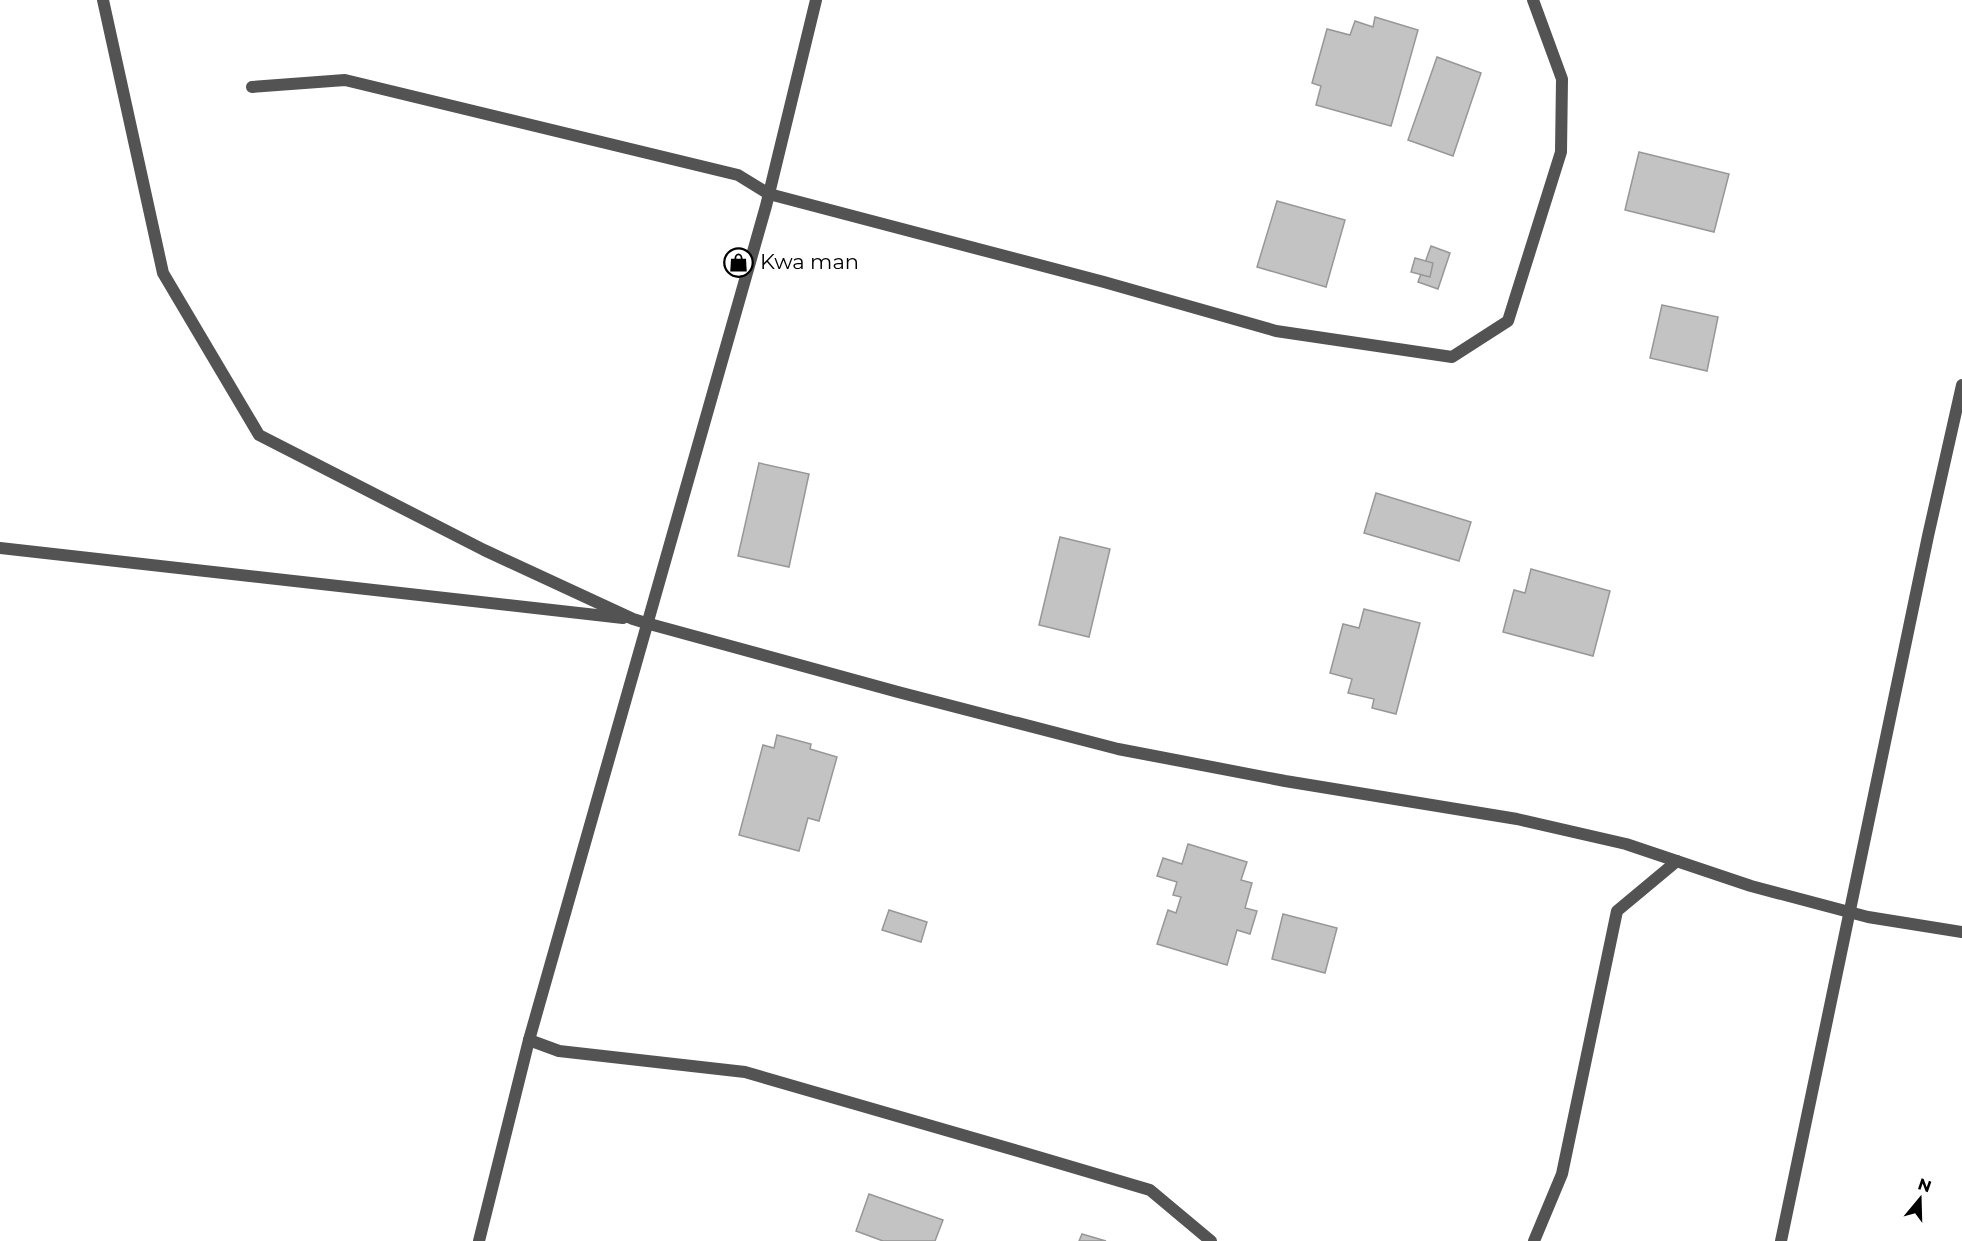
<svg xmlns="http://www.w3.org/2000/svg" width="1962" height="1241" font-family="Montserrat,sans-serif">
<rect width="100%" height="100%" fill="#fff"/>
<!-- building -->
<g fill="#c3c3c3" stroke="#979797" stroke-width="1.5">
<path d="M1375 17 1418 30 1391 126 1316 105 1321 86 1312 83 1327 29 1350 35 1355 21 1373 27Z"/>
<path d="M1437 57 1481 73 1453 156 1408 140Z"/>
<path d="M1639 152 1729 174 1714 232 1625 210Z"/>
<path d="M1277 201 1345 220 1326 287 1257 267Z"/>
<path d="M1431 246 1450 253 1438 289 1418 282Z"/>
<path d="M1415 258 1433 263 1430 277 1411 272Z"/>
<path d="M1662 305 1718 317 1707 371 1650 358Z"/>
<path d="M759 463 809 474 789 567 738 556Z"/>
<path d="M1376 493 1471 522 1459 561 1364 533Z"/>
<path d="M1060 537 1110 549 1089 637 1039 625Z"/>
<path d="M1531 569 1610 591 1593 656 1503 632 1514 590 1525 593Z"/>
<path d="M1364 609 1420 623 1396 714 1372 708 1374 699 1348 693 1352 679 1330 673 1343 624 1359 628Z"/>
<path d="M777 735 811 744 810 749 837 757 819 821 808 818 799 851 739 835 763 745 774 748Z"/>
<path d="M1188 844 1247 862 1241 880 1252 883 1245 908 1257 911 1250 934 1237 930 1227 965 1157 944 1168 910 1176 913 1181 897 1173 895 1177 882 1157 876 1163 858 1182 864Z"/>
<path d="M889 910 927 922 921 942 882 930Z"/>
<path d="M1283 914 1337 928 1325 973 1272 959Z"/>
<path d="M869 1194 943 1220 935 1241H883L856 1231Z"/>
<path d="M1082 1234 1106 1241H1079Z"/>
</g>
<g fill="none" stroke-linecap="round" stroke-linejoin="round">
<!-- street -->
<g stroke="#535353" stroke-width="12">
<path d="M103 0 163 273 259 435 484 550 633 619 646 623 898 692 1118 749 1285 781 1517 819 1626 844 1751 886 1868 917 1962 932"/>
<path d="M252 87 345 80 738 175 769 194 1104 282 1276 331 1452 357 1508 321 1561 152 1562 79 1533 0"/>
<path d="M0 548 623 618"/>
<path d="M529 1040 559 1051 745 1072 1018 1151 1150 1190 1211 1241"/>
<path d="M479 1241 529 1040 766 206 816 0"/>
<path d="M1534 1241 1562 1174 1617 911 1677 861"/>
<path d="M1781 1241 1928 536 1962 385"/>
</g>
</g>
<!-- icons -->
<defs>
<symbol id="shop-ring" viewBox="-11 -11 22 22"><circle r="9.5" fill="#fff" stroke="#000" stroke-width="1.5"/><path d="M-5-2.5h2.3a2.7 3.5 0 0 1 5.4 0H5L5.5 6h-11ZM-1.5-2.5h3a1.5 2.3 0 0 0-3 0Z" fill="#000"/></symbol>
</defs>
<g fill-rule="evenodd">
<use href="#shop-ring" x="722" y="246" width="33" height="33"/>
</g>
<g text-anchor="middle" stroke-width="4.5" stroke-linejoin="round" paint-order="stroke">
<!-- poi labels -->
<g font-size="21" fill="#000" stroke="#fff" text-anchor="start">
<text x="760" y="269">Kwa man</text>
</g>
</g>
<!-- north arrow -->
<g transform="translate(1920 1199) rotate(19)" stroke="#ffffff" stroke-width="4.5" paint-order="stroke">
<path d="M0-4.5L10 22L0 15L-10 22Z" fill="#000000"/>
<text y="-9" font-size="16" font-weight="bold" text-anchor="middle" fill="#000000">N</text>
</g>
</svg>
